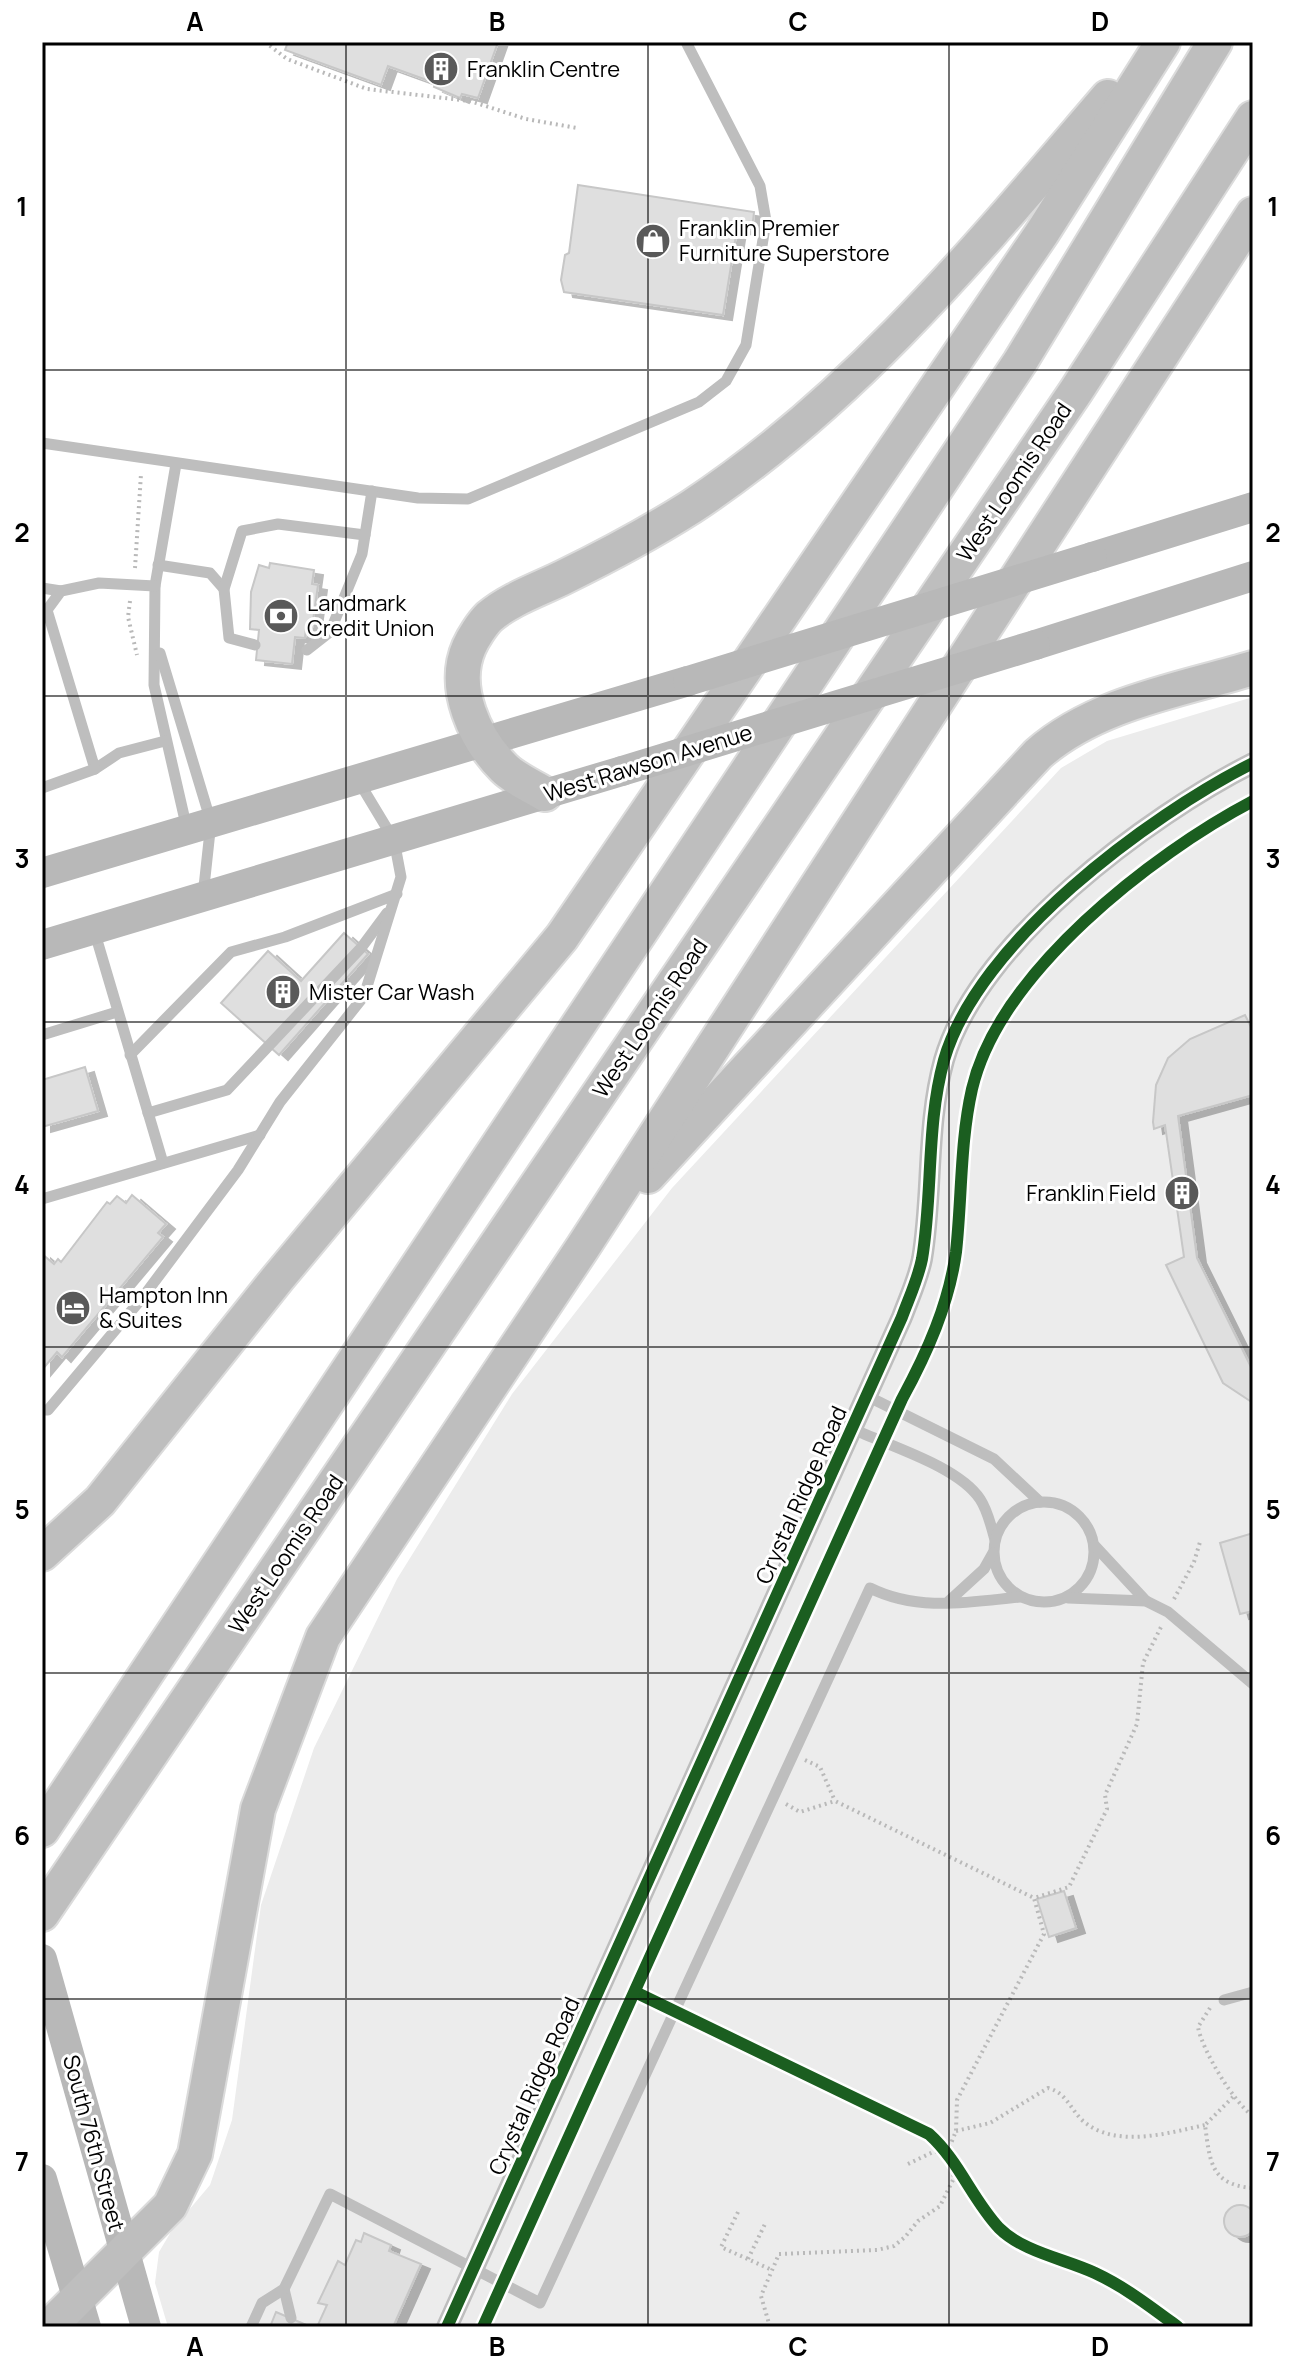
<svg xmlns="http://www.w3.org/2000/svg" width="1295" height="2369" font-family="Manrope,sans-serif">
<defs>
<filter id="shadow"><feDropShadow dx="9" dy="5" stdDeviation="0" flood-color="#0004"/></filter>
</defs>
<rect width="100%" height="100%" fill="#fff"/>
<!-- green -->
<path fill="#ececec" d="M1253 697V2327H168L155 2283 159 2252 172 2230 210 2185 232 2120 261 1905 314 1748 397 1579 512 1394 672 1188 1061 768 1107 741Z"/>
<!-- building -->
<g fill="#dfdfdf" stroke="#c7c7c7" stroke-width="2" filter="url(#shadow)">
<path d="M288 42H498L478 98 462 94 460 98 434 87 435 83 388 66 381 85 285 50Z"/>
<path d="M578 185 754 212 752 230 737 229 723 315 564 292 561 280 565 255 569 253Z"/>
<path d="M270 563 314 570 312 584 318 585 312 628 306 627 305 638 295 637 292 664 256 660 259 630 250 629 251 592 259 565 269 568Z"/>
<path d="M344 933 368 954 279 1055 221 1003 268 951 301 981Z"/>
<path d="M1245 1015 1253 1031V1095L1178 1116 1197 1258 1253 1371V1403L1223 1383 1166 1265 1184 1257 1165 1125 1154 1129 1153 1122 1156 1085 1168 1058 1190 1039Z"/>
<path d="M85 1067 98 1111 42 1127V1080Z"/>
<path d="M132 1195 166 1224 158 1233 163 1237 62 1357 57 1352 42 1370V1254L54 1264 58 1259 61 1262 107 1202 110 1204 117 1196 126 1203Z"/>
<path d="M1253 1533V1611L1240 1614 1220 1543Z"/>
<path d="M1064 1891 1076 1928 1049 1937 1037 1899Z"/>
<circle cx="1240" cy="2221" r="16"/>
<path d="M364 2233 391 2245 389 2251 421 2264 393 2327H317L327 2305 318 2303 338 2261 345 2265 356 2240 361 2242Z"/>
<path d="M276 2312 311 2327H270Z"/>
</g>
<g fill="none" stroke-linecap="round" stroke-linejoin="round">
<defs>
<g id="primary">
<path d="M545 794C532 786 515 779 504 768 475 739 451 688 469 647 473 638 482 624 489 617 510 599 540 589 564 577 607 556 650 533 691 507 856 398 980 246 1108 97"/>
<path d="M648 1176 1038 754C1096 703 1180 690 1253 668"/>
<path d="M42 1554 100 1501 278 1278 562 937 1042 233 1163 42"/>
<path d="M42 1830 1020 362 1215 42"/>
<path d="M42 1914 1076 391 1253 118"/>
<path d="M49 2327 170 2206 195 2154 258 1809 323 1637 583 1247 1253 214"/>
</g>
</defs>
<!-- primary casing -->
<use href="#primary" stroke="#dbdbdb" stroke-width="38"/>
<!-- path -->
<g stroke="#b9b9b9" stroke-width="4" stroke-dasharray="2 4" stroke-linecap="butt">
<path d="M265 42 287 59 367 89 470 101 526 119 577 128"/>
<path d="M135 568 141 474"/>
<path d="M130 601 128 617 137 655"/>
<path d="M1174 1599 1194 1562 1200 1542"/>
<path d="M805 1760 820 1767 835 1801"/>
<path d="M786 1804 800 1812 835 1801 1034 1898"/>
<path d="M1210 2008 1198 2027C1202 2050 1234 2103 1253 2116"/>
<path d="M1233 2097 1205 2125C1210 2161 1210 2185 1253 2188"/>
<path d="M956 2131 990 2123 1048 2088C1067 2093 1070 2109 1083 2121 1116 2149 1168 2133 1205 2125"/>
<path d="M908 2164 933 2152 948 2151"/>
<path d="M738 2212 721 2247 772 2270"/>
<path d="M748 2259 765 2224"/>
<path d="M770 2327 761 2296 779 2254 877 2250 894 2246 905 2237 918 2221 940 2206 954 2178 948 2151 956 2131 957 2100 1044 1934 1034 1898 1069 1887 1107 1809 1105 1795 1137 1724 1143 1663 1161 1627"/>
</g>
<!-- service -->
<g stroke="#bebebe" stroke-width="11">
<path d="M42 443 418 498 468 499 699 402 726 381 746 345 766 221 760 186 686 42"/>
<path d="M176 464 155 586 154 685 187 829"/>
<path d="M158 565 210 573 224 589"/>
<path d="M155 586 99 583 61 591 47 610 95 769 119 753 165 741"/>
<path d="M42 588 61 591"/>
<path d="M255 645 229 638 224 589 242 531 278 524 365 535"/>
<path d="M307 650 330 632 362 554 372 491"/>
<path d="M160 653 211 822 203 896"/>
<path d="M42 788 95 769"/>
<path d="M94 930 163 1163"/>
<path d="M42 1035 117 1012"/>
<path d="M130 1055 231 952 285 937 397 894"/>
<path d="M148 1113 227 1090 361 948 387 913"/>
<path d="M42 1199 260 1135"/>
<path d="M867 1396 994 1459 1040 1502"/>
<path d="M42 1410H48L143 1297 238 1170 280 1102 364 996 401 877 394 840 359 782"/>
<path d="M853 1429C889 1446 958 1466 980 1499 988 1511 991 1526 995 1540"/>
<circle cx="1044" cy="1552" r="50"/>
<path d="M1095 1546 1146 1601"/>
<path d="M1068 1598 1146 1601 1168 1612 1253 1684"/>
<path d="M949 1601 984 1569 993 1553"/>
<path d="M1224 2000 1253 1992"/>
<path d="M284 2289 291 2318"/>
<path d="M251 2327 262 2303 284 2289 330 2194 540 2303 870 1588C918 1612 969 1602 1020 1597"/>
</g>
<!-- minor -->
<path stroke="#bebebe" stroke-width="22" d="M447 2327 902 1317C909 1298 918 1279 922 1259 933 1194 926 1125 944 1060 978 942 1148 816 1253 763"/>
<!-- secondary -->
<g stroke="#b8b8b8" stroke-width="30">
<path d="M1092 557 1253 507"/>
<path d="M1035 645 1253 576"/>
<path d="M42 873 688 681"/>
<path d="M42 945 622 771"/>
<path d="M42 1959 146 2327"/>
<path d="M42 2179 86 2327"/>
</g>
<!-- primary -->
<use href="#primary" stroke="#bebebe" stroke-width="34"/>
<!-- secondary-bridge -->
<g stroke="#b8b8b8" stroke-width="30">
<path d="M688 681 1092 557"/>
<path d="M622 771 1035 645"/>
</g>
<defs>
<g id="cycleway">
<path d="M635 1992 929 2134C959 2161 972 2199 999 2228 1023 2252 1065 2259 1095 2273 1125 2287 1151 2307 1178 2327"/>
<path d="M447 2327 902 1317C909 1298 918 1279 922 1259 933 1194 926 1125 944 1060 978 942 1148 816 1253 763"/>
<path d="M483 2327 902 1399C927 1353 949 1304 956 1252 962 1197 960 1142 972 1089 999 973 1152 854 1253 801"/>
</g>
</defs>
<!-- cycleway casing -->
<use href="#cycleway" stroke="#fff" stroke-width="17"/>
<!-- cycleway -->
<use href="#cycleway" stroke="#1b5e20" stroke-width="12"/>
</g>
<!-- grid -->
<path fill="none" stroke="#000" stroke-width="2" stroke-opacity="0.55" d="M346 42V2327M648 42V2327M949 42V2327M42 370H1253M42 696H1253M42 1022H1253M42 1347H1253M42 1673H1253M42 1999H1253"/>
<!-- icons -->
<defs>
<symbol id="building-disc" viewBox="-11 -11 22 22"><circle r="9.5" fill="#595959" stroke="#fff"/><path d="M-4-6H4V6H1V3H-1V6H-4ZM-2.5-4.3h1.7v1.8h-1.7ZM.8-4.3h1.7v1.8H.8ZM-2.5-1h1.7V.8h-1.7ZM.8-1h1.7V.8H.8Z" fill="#fff"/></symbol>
<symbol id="shop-disc" viewBox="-11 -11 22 22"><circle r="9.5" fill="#595959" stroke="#fff"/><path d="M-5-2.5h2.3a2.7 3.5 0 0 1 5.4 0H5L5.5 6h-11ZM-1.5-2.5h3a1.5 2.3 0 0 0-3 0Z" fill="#fff"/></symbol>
<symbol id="bank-disc" viewBox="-11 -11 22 22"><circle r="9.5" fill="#595959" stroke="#fff"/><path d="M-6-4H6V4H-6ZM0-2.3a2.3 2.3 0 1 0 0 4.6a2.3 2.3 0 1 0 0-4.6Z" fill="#fff"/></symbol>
<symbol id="hotel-disc" viewBox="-11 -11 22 22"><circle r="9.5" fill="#595959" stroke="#fff"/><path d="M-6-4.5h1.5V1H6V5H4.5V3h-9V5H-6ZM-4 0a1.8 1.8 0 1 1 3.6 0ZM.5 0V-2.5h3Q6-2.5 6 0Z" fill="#fff"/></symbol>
</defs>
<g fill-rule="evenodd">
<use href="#building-disc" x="421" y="49" width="40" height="40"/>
<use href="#shop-disc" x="633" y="221" width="40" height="40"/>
<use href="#bank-disc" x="261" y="596" width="40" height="40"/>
<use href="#building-disc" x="263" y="972" width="40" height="40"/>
<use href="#building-disc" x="1162" y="1173" width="40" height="40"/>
<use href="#hotel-disc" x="53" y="1288" width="40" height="40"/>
</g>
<g text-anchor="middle" stroke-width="6" stroke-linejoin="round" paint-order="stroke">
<!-- poi labels -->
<g font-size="22" fill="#000" stroke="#fff" text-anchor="start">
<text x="467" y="77">Franklin Centre</text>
<text x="679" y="236">Franklin Premier<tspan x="679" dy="25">Furniture Superstore</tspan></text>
<text x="307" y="611">Landmark<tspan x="307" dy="25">Credit Union</tspan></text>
<text x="309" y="1000">Mister Car Wash</text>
<text x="1156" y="1201" text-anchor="end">Franklin Field</text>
<text x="99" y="1303">Hampton Inn<tspan x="99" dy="25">&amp; Suites</tspan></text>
</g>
<!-- street labels -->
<g font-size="22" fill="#000" stroke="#fff">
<text transform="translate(1014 482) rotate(-56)" y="8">West Loomis Road</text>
<text transform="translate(648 763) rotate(-17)" y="8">West Rawson Avenue</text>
<text transform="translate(650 1018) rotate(-56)" y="8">West Loomis Road</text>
<text transform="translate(801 1495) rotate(-66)" y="8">Crystal Ridge Road</text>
<text transform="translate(286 1554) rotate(-56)" y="8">West Loomis Road</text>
<text transform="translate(534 2086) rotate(-66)" y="8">Crystal Ridge Road</text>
<text transform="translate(94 2143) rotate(75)" y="8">South 76th Street</text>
</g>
</g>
<!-- border -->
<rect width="1295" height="2369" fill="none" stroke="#ffffff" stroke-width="88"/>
<rect x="44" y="44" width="1207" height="2281" fill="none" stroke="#000" stroke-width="3"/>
<g font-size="26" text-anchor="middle" font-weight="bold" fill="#000">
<text x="195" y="31">A</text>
<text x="497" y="31">B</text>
<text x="798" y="31">C</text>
<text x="1100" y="31">D</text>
<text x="22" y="216">1</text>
<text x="1273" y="216">1</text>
<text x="22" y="542">2</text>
<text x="1273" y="542">2</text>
<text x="22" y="868">3</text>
<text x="1273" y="868">3</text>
<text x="22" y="1194">4</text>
<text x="1273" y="1194">4</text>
<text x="22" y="1519">5</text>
<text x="1273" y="1519">5</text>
<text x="22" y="1845">6</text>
<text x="1273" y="1845">6</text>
<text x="22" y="2171">7</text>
<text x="1273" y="2171">7</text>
<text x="195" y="2356">A</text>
<text x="497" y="2356">B</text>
<text x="798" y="2356">C</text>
<text x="1100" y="2356">D</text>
</g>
</svg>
